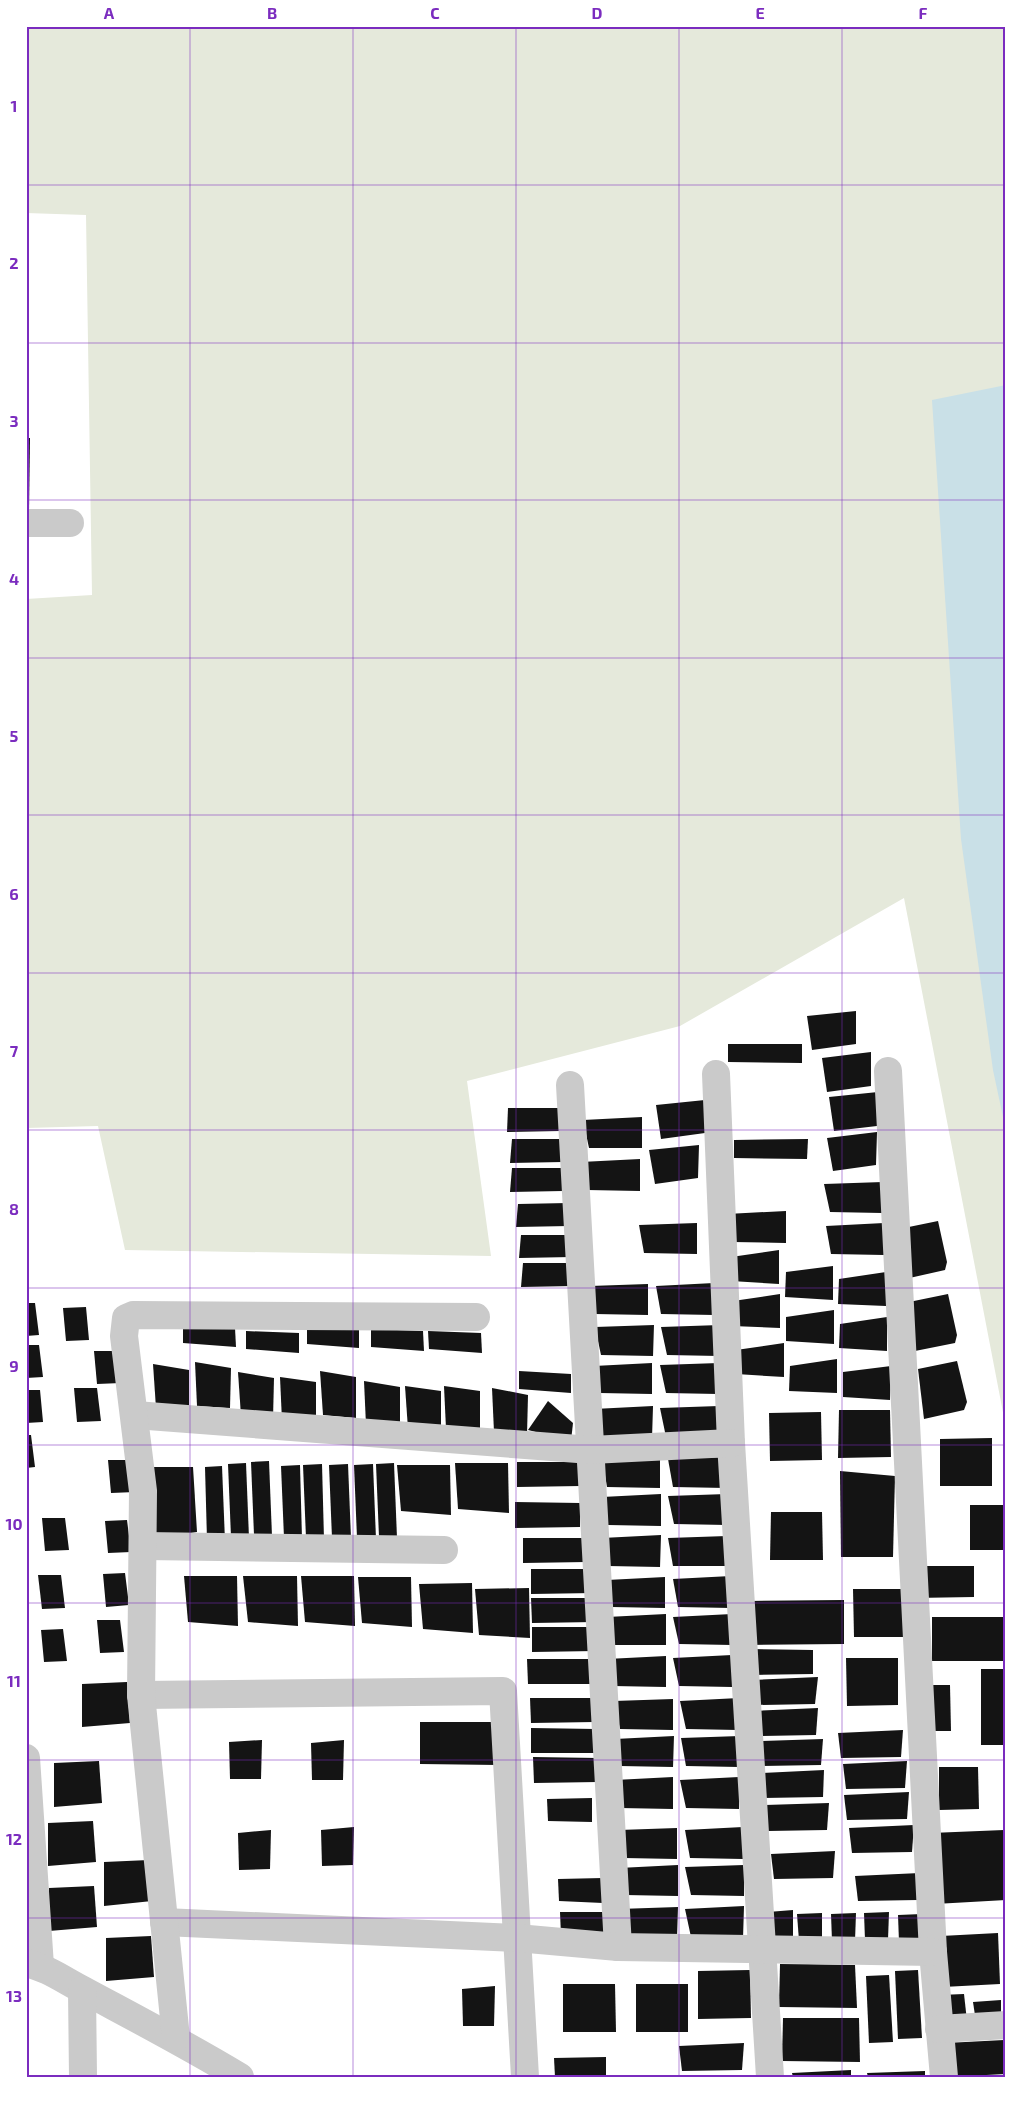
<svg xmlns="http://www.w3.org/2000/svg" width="1032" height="2103" font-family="'Exo 2',sans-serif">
<rect width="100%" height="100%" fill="#fff"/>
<!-- green -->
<path fill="#e5e9db" d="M26 26H1006V1428L904 898 680 1026 467 1081 491 1256 125 1250 98 1126 26 1128V599L92 595 86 215 26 213Z"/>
<!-- water -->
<path fill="#c9e0e7" d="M1006 385V1131L993 1070 961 839 932 400Z"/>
<!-- building -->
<g fill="#141414">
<path d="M26 438H30L29 512H26Z"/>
<path d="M856 1011V1044L812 1050 807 1016Z"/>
<path d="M728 1044H802V1063L728 1062Z"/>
<path d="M871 1052V1086L827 1092 822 1058Z"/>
<path d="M878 1092 877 1126 834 1131 829 1097Z"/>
<path d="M705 1100V1133L661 1139 656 1105Z"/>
<path d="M508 1108H559L560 1131 507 1132Z"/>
<path d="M642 1117V1148H589L583 1120Z"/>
<path d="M877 1132 876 1165 833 1171 827 1138Z"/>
<path d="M512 1139H562L563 1162 510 1163Z"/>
<path d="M808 1139 807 1159 734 1158V1140Z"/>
<path d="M699 1145 698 1178 655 1184 649 1150Z"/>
<path d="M640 1159V1191L587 1190 581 1162Z"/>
<path d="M512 1168H563V1191L510 1192Z"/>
<path d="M883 1182 882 1213 830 1212 824 1184Z"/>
<path d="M568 1203 569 1226 516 1227 518 1204Z"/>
<path d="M786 1211V1243L733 1242 727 1214Z"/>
<path d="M938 1221 947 1262 945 1270 905 1279 899 1229Z"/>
<path d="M697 1223V1254L644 1253 639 1225Z"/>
<path d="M884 1223V1255L831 1254 826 1226Z"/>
<path d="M521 1235H572V1257L519 1258Z"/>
<path d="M779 1250V1284L731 1281V1257Z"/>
<path d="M523 1263H574V1286L521 1287Z"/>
<path d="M833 1266V1300L785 1297 786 1272Z"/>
<path d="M886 1272V1306L838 1304 839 1279Z"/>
<path d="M714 1283V1315L661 1314 656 1286Z"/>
<path d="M648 1284V1315L595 1314 590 1286Z"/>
<path d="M780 1294V1328L732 1326 733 1301Z"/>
<path d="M948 1294 957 1335 955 1343 915 1351 909 1302Z"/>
<path d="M26 1303H35L39 1335 26 1336Z"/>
<path d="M86 1307 89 1340 66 1341 63 1308Z"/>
<path d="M834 1310V1344L786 1341V1317Z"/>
<path d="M887 1317V1351L839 1348 840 1324Z"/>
<path d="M183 1325 235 1328 236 1347 183 1343Z"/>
<path d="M654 1325 653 1356 601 1355 595 1327Z"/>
<path d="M720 1325 719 1356 667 1355 661 1327Z"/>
<path d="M307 1327 359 1329V1348L307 1344Z"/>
<path d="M371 1329 423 1331 424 1351 371 1347Z"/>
<path d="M246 1331 299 1333V1353L246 1349Z"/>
<path d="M428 1331 481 1333 482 1353 429 1349Z"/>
<path d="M784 1343V1377L736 1374V1350Z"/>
<path d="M26 1345H39L43 1377 26 1378Z"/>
<path d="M94 1351H117L121 1383 97 1384Z"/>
<path d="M837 1359V1393L789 1391 790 1366Z"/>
<path d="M957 1361 967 1402 964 1410 924 1419 918 1369Z"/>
<path d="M195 1362 231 1368 230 1408 197 1406Z"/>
<path d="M652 1363V1394L600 1393 594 1366Z"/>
<path d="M719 1363 718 1394 666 1393 660 1365Z"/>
<path d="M153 1364 189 1370V1411L156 1408Z"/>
<path d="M891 1366 890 1400 843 1397V1372Z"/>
<path d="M320 1371 356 1377V1418L323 1415Z"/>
<path d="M519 1371 571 1374V1393L519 1389Z"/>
<path d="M238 1372 274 1378 273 1419 241 1416Z"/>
<path d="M280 1377 316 1382V1423L282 1421Z"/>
<path d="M364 1381 400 1387V1428L366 1425Z"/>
<path d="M405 1386 441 1391V1432L408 1429Z"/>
<path d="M444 1386 480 1391V1432L446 1429Z"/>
<path d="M74 1388H97L101 1421 77 1422Z"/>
<path d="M492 1388 528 1395 527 1435 494 1432Z"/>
<path d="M26 1390H40L43 1422 26 1423Z"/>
<path d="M548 1401 573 1423 571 1441 528 1430Z"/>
<path d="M653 1406 652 1438 600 1437 594 1409Z"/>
<path d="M719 1406V1437H666L660 1408Z"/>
<path d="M839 1410H890L891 1457 838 1458Z"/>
<path d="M821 1412 822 1460 770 1461 769 1413Z"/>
<path d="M26 1435H31L35 1467 26 1468Z"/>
<path d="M992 1438V1486H940V1439Z"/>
<path d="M660 1457V1488L607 1487 602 1459Z"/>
<path d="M726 1457V1488L673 1487 668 1459Z"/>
<path d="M108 1460H131L135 1492 111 1493Z"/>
<path d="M269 1461 272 1536 254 1535 251 1462Z"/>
<path d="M517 1462H582L581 1486 517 1487Z"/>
<path d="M246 1463 249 1538 231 1537 228 1464Z"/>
<path d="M394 1463 397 1538 379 1537 376 1464Z"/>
<path d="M455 1463H508L509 1513 458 1509Z"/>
<path d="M322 1464 324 1539 306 1538 303 1465Z"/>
<path d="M348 1464 351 1538H332L329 1465Z"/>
<path d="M373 1464 376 1539 357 1538 354 1465Z"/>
<path d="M300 1465 302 1539 284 1538 281 1466Z"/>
<path d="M397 1465H450L451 1515 401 1511Z"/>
<path d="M222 1466 225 1541 207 1540 205 1467Z"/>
<path d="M152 1467H193L197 1532 179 1535 156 1533Z"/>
<path d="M840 1471 895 1476 893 1557H841Z"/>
<path d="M661 1494V1526L608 1525 602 1497Z"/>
<path d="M727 1494V1525L674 1524 668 1496Z"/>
<path d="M515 1502 580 1503V1527L515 1528Z"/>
<rect x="970" y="1505" width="36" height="45"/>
<path d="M771 1512H822L823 1560H770Z"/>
<path d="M42 1518H65L69 1550 45 1551Z"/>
<path d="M127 1520 131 1552 108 1553 105 1521Z"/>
<path d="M661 1535 660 1567 608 1566 602 1538Z"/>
<path d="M727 1536 726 1566H673L668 1538Z"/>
<path d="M523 1538H587V1562L523 1563Z"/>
<path d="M914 1566H974V1597L914 1598Z"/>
<path d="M531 1569H595V1593L531 1594Z"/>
<path d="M125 1573 129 1605 106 1607 103 1574Z"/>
<path d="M38 1575H61L65 1608 42 1609Z"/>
<path d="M184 1576H237L238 1626 188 1622Z"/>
<path d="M243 1576H297L298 1626 248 1622Z"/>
<path d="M301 1576H354L355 1626 305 1622Z"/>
<path d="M731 1576V1608L678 1607 673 1579Z"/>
<path d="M358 1577H411L412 1627 362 1623Z"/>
<path d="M665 1577V1608L612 1607 607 1580Z"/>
<path d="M472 1583 473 1633 423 1629 419 1584Z"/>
<path d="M529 1588 530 1638 479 1635 475 1589Z"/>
<path d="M853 1589H906V1637H854Z"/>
<path d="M531 1598H596L595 1622 532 1623Z"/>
<path d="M844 1600V1644L749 1645V1601Z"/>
<path d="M666 1614V1645H613L607 1617Z"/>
<path d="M732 1614V1645L679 1644 673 1617Z"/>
<rect x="932" y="1617" width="74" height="44"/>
<path d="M97 1620H120L124 1652 100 1653Z"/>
<path d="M532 1627H596V1651L532 1652Z"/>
<path d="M63 1629 67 1661 44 1662 41 1630Z"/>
<path d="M751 1649 813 1650V1674L754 1675Z"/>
<path d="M732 1655V1687L679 1686 673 1658Z"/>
<path d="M666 1656V1687L613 1686 607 1659Z"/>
<path d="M846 1658H898V1705L847 1706Z"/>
<path d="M527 1659H592V1684H528Z"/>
<rect x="981" y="1669" width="25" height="76"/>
<path d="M818 1677 815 1704 756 1705 753 1680Z"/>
<path d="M127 1682 130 1723 82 1727V1684Z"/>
<path d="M926 1685H950L951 1731H927Z"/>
<path d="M530 1698H595V1722L531 1723Z"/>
<path d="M739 1698 738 1730 686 1729 680 1701Z"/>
<path d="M673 1699V1730L620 1729 614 1701Z"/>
<path d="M818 1708 816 1735 757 1736 753 1711Z"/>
<path d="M420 1722H496L498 1765 420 1764Z"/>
<path d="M531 1728 596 1729 595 1753H531Z"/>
<path d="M903 1730 901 1757 841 1758 838 1733Z"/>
<path d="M674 1736 673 1767 620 1766 615 1739Z"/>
<path d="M740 1736 739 1767 686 1766 681 1738Z"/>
<path d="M823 1739 821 1765 761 1766 758 1741Z"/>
<path d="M262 1740 261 1779H230L229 1742Z"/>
<path d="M344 1740 343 1780H312L311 1743Z"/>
<path d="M533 1757 598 1758V1782L534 1783Z"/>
<path d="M99 1761 102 1803 54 1807V1763Z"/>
<path d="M907 1761 905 1788 846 1789 843 1764Z"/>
<path d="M939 1767H978L979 1809 939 1810Z"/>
<path d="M824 1770 823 1797 763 1798 760 1773Z"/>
<path d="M673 1777V1809L620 1808 615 1780Z"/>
<path d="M739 1777V1809L686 1808 680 1780Z"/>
<path d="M909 1792 907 1819 847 1820 844 1795Z"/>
<path d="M592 1798V1822L548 1821 547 1799Z"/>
<path d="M829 1803 827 1830 768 1831 765 1805Z"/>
<path d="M93 1821 96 1862 48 1866V1823Z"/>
<path d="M914 1825 912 1852 852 1853 849 1828Z"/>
<path d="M354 1827 353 1865 322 1866 321 1830Z"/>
<path d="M743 1827V1859L690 1858 685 1830Z"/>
<path d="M677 1828V1859L624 1858 619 1830Z"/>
<path d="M271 1830 270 1869 239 1870 238 1833Z"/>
<path d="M1004 1830 1006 1900 935 1904 931 1833Z"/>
<path d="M835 1851 833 1878 774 1879 771 1854Z"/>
<path d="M149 1860 152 1901 104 1906V1862Z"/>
<path d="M678 1865V1896L625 1895 619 1868Z"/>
<path d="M744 1865V1896L691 1895 685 1867Z"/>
<path d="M920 1873 918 1900 858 1901 855 1876Z"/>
<path d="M603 1878V1903L559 1901 558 1879Z"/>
<path d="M94 1886 97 1927 49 1931V1888Z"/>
<path d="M744 1906 743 1938 691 1937 685 1909Z"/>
<path d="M678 1907 677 1938 624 1937 619 1909Z"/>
<path d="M793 1910V1939H770L768 1912Z"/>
<path d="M560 1912H605V1936L561 1935Z"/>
<path d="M889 1912 888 1940H865L864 1913Z"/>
<path d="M822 1913V1941H799L797 1914Z"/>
<path d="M856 1913 855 1941H832L831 1914Z"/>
<path d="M922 1914V1942H899L898 1915Z"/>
<path d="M998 1933 1000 1984 943 1987 941 1936Z"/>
<path d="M151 1936 154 1977 106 1981V1938Z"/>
<path d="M780 1964 855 1965 857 2008 779 2007Z"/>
<path d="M750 1970 751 2018 698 2019V1971Z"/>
<path d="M918 1970 922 2038 898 2039 895 1971Z"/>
<path d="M889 1975 893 2042 869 2043 866 1976Z"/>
<path d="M563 1984H615L616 2032H563Z"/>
<rect x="636" y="1984" width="52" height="48"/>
<path d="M495 1986 494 2026H463L462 1989Z"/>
<path d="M964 1994 967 2021 945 2024 940 1995Z"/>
<path d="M1001 2000V2019L976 2022 973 2002Z"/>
<path d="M783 2018H859L860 2062 782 2061Z"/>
<path d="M1004 2040 1006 2074 947 2077 946 2043Z"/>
<path d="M744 2043 742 2070 682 2071 679 2046Z"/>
<path d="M606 2057V2077H555L554 2058Z"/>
<path d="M851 2070V2077H793L792 2073Z"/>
<path d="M925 2071V2077H868L867 2073Z"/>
</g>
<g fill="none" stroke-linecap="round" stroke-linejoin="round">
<!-- street -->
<g stroke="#cacaca" stroke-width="28">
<path d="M26 523H70"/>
<path d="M888 1071 933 1952 944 2077"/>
<path d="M716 1074 731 1443 770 2077"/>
<path d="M570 1085 618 1947"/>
<path d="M135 1415 591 1450 731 1443"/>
<path d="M144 1546 444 1550"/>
<path d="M141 1695 503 1691 525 2077"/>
<path d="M26 1758 40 1966"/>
<path d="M164 1922 517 1938 618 1947 933 1952"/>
<path d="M26 1963C48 1968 65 1981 85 1991 137 2019 189 2046 240 2077"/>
<path d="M82 1990 83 2077"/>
<path d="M939 2029 1006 2025"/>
<path d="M176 2038 141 1695 143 1491 124 1336 126 1318 133 1315 476 1317"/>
</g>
</g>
<!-- grid -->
<path fill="none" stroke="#7b2cbf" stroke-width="1" stroke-opacity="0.55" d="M190 26V2077M353 26V2077M516 26V2077M679 26V2077M842 26V2077M26 185H1006M26 343H1006M26 500H1006M26 658H1006M26 815H1006M26 973H1006M26 1130H1006M26 1288H1006M26 1445H1006M26 1603H1006M26 1760H1006M26 1918H1006"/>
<!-- border -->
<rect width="1032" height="2103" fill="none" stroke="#ffffff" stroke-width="55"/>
<rect x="28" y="28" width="976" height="2048" fill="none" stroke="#7b2cbf" stroke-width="2"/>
<g font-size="16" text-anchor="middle" font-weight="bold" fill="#7b2cbf">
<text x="109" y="19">A</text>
<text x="272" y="19">B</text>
<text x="435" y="19">C</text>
<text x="597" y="19">D</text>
<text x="760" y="19">E</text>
<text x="923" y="19">F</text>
<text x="14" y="112">1</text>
<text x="14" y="269">2</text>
<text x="14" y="427">3</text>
<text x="14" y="585">4</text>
<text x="14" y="742">5</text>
<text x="14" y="900">6</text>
<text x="14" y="1057">7</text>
<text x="14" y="1215">8</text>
<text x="14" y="1372">9</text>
<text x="14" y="1530">10</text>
<text x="14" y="1687">11</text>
<text x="14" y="1845">12</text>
<text x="14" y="2002">13</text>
</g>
</svg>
